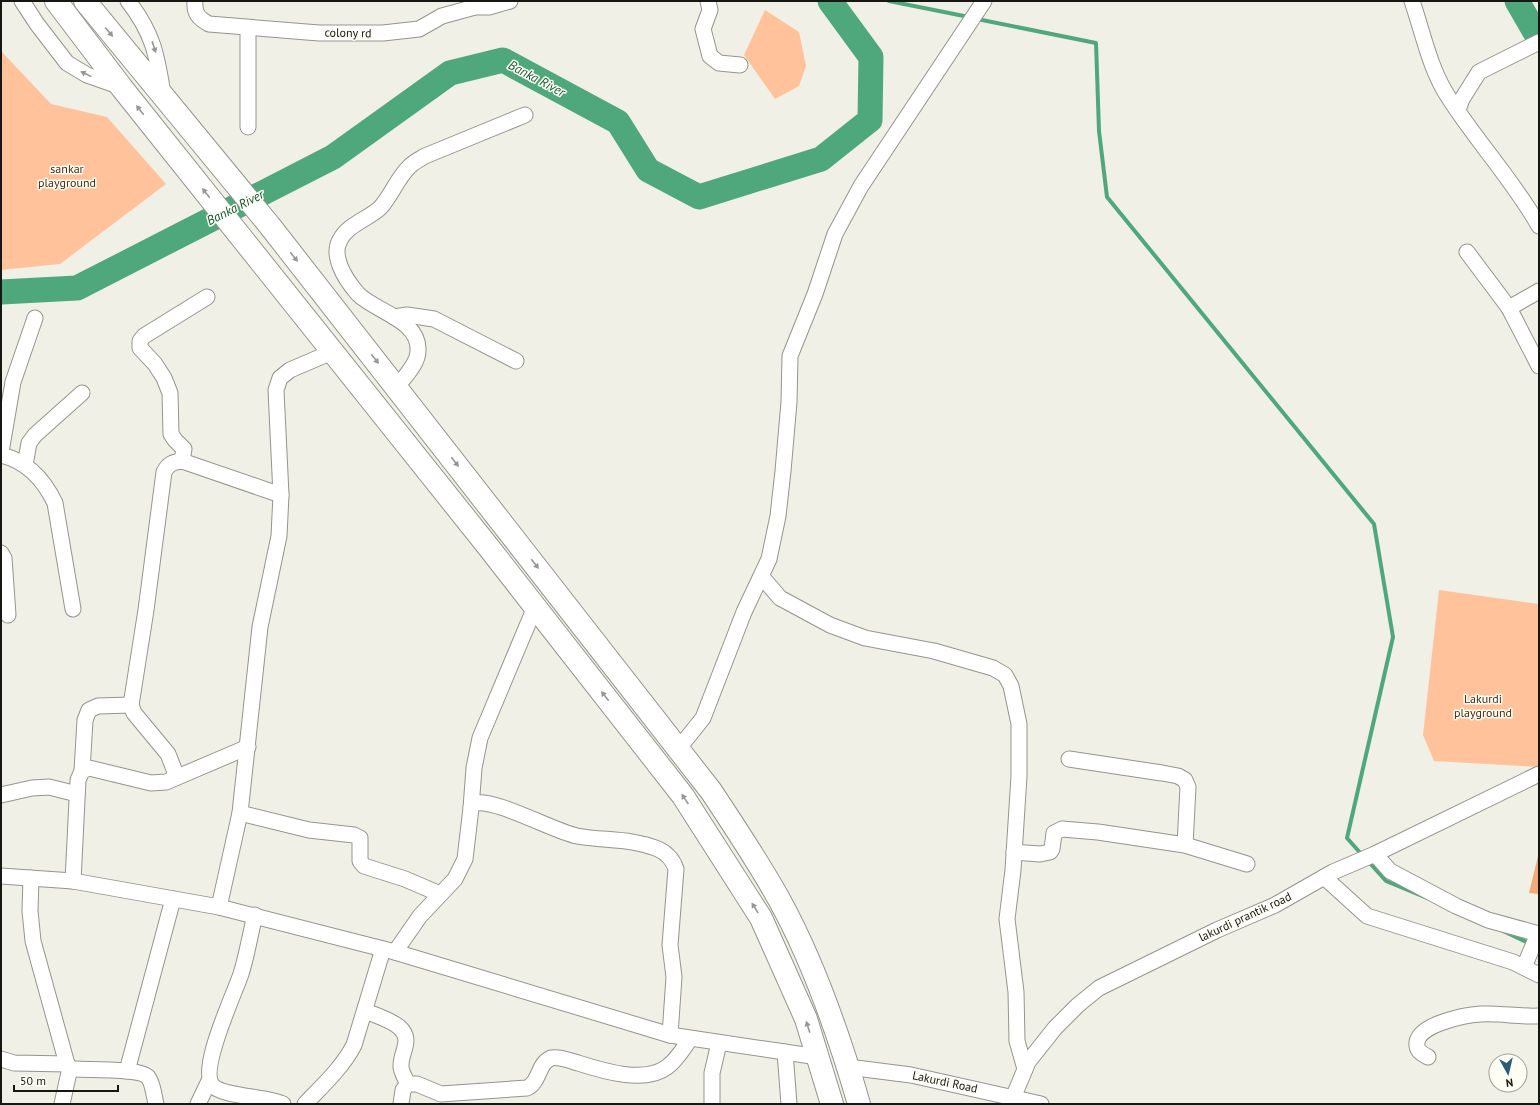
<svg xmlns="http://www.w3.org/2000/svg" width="1540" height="1105" font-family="'PT Sans',sans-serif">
<rect width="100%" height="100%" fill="#f0f0e7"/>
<!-- green -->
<g fill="#ffc29b">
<path d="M765 10 799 32 806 66 799 86 775 99 744 55Z"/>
<path d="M1 51 51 104 107 117 166 184 60 264 1 270Z"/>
<path d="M1439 590 1539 604V767L1434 761 1423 735Z"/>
</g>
<!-- forest -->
<path fill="#f5a977" d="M1539 852V894L1529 893Z"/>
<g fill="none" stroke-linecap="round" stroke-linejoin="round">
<!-- stream -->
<g stroke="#4fa87b" stroke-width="4">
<path d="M889 1 969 17"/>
<path d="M977 19 1096 43 1099 131 1107 197 1374 524 1393 637 1347 838 1363 856"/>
<path d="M1368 861 1386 881 1427 898"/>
<path d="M1503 931 1531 944"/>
</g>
<!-- river -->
<g stroke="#4fa87b" stroke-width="25">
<path d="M1517 1 1539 39"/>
<path d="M1 292 77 288 333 157 450 73 503 60 618 122 648 170 699 197 821 159 870 120 871 57 830 1"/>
</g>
<defs>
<g id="minor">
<path d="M22 1 37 24 67 63 87 75 121 87"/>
<path d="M128 1C153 33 157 55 163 94"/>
<path d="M195 1C194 13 198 18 209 24L319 33H383L419 29 442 16 475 7H489L510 1"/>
<path d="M708 1 710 10 703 29 710 56 719 63 740 65"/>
<path d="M1412 1C1423 33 1430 70 1449 98 1477 142 1513 180 1539 226"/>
<path d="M1458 110 1462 99 1479 72 1539 42"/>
<path d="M248 127V28"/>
<path d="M1467 252 1509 308 1539 366"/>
<path d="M1509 308 1539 291"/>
<path d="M394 317 407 315 434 319 516 361"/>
<path d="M397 387C404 377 418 364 418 351 420 320 376 312 358 294 351 286 344 276 340 266 337 257 335 249 340 240 347 225 368 219 380 208 392 195 397 178 410 166 414 162 420 159 425 156L525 115"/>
<path d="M1 452 13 382 35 318"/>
<path d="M1 455C27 461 44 480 55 503L73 609"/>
<path d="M182 461 184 449 175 440 171 434 170 393 164 378 155 364 140 348V341L144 336 207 297"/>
<path d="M25 465 29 443 35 435 82 393"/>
<path d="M1 553 4 558 8 615"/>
<path d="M762 577 780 598 830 625 865 638 934 651 993 668 1005 675 1011 686 1019 724V776L1013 870 1007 919 1016 992 1017 1041 1025 1069"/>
<path d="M679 748 703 718 744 612 769 559 778 516 783 471 789 402 790 356 815 294 835 234 861 186 984 1"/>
<path d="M1069 759 1162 773 1178 776 1185 780 1188 787 1185 845"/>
<path d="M82 771 85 720 89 710 98 706 131 705"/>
<path d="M177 777 168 754 134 713 131 705 146 610 164 472C168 464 173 462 182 461L281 495"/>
<path d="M1 795 32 788 49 787 77 794"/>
<path d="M471 808 474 768 480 738 535 607"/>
<path d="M240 813 309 830 354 835 360 838V861L364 866 405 879 440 894"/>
<path d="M1014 852 1040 854 1050 852 1052 849 1054 833 1062 829 1098 832 1185 845 1247 864"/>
<path d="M1375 854 1390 871 1456 906 1488 920 1539 934"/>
<path d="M1 876 73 881 219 907 395 952 670 1035 818 1057"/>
<path d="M1324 877 1367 916 1513 962 1539 975"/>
<path d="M31 878 30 911 33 941 67 1064 70 1068 75 1069C89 1070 140 1068 148 1077 153 1083 154 1096 156 1104"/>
<path d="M73 881 78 780 82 771 89 768 151 783 166 782 248 747"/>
<path d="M219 907 240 813 260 627 279 536 281 495 276 390 280 378 290 370 332 352"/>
<path d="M255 915C250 935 247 955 241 974 234 995 198 1070 213 1086 224 1097 267 1096 283 1104"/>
<path d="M395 952 420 916 455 879 465 859 471 808 475 803C497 799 553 831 577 836 604 841 632 838 658 849 667 853 673 860 676 869L670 945 674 977 670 1035"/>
<path d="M1524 967 1538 934"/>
<path d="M365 1011C375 1015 391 1020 399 1027 414 1040 400 1052 401 1067 402 1074 405 1078 408 1084"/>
<path d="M785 1052 789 1104"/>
<path d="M1428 1057C1421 1053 1416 1051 1417 1042 1420 1024 1465 1015 1481 1014 1500 1013 1520 1017 1539 1016"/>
<path d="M1 1059 14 1063 67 1064"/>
<path d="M848 1067 911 1075 1041 1104"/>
<path d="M127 1071 173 899"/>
<path d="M1013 1098 1028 1062 1055 1028 1078 1005 1099 988 1217 930 1275 905 1333 872 1375 854 1539 774"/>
<path d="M62 1104 70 1068"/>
<path d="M198 1104 209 1081"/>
<path d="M305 1104C323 1085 342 1068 354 1045L383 949"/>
<path d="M401 1104 403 1090 408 1084H417L441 1094 527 1088C529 1087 532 1085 534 1082 540 1074 540 1063 551 1058 559 1056 571 1061 578 1063 603 1071 645 1084 667 1067 677 1060 683 1049 690 1039"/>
<path d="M712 1104V1073L719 1043"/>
</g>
<g id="highway">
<path d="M56 1 122 88 486 544 683 796 761 918 806 1019 832 1104"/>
<path d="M85 1 270 226 711 791C735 827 759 863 780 901 815 965 839 1035 859 1104"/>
</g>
</defs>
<!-- minor casing -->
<use href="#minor" stroke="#95958c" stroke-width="17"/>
<!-- highway casing -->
<use href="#highway" stroke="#95958c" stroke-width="24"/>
<!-- minor -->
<use href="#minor" stroke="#fff" stroke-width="15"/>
<!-- highway -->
<use href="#highway" stroke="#fff" stroke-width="22"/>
</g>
<!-- one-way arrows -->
<defs><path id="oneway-solid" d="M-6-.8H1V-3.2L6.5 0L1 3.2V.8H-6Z"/></defs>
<g fill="#969695">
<use href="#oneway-solid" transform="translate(109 32) rotate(50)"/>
<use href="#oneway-solid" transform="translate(154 47) rotate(72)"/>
<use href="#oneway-solid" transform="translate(86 74) rotate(-154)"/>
<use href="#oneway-solid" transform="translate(140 110) rotate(-128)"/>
<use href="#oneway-solid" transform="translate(206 193) rotate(-128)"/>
<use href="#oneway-solid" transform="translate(294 257) rotate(52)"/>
<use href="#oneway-solid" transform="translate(375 359) rotate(52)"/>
<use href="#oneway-solid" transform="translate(455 462) rotate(52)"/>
<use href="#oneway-solid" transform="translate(535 564) rotate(52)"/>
<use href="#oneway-solid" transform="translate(605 696) rotate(-128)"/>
<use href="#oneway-solid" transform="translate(685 799) rotate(-124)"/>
<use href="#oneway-solid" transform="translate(755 908) rotate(-122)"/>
<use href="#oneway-solid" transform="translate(808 1027) rotate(-108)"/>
</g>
<g text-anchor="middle" stroke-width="3" stroke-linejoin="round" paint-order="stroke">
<!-- street labels -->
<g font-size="12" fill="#161613" stroke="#fefef4">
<text transform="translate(348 33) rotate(1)" y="4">colony rd</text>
<text transform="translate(1245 917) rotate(-25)" y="4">lakurdi prantik road</text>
<text transform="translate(945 1082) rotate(12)" y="4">Lakurdi Road</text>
</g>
<!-- park labels -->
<g font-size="12" fill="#482914" stroke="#fefef4">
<text x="67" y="173">sankar<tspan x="67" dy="14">playground</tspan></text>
<text x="1483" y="703">Lakurdi<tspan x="1483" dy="14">playground</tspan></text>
</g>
<!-- water labels -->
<g font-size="13" font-style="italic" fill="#125638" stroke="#fefef4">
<text transform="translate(537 78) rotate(28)" y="5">Banka River</text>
<text transform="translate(235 207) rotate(-27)" y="5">Banka River</text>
</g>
</g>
<!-- border -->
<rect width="1540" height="1105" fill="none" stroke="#161613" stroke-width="4"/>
<!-- north arrow -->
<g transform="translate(1508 1073) rotate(172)"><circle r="19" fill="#fefef4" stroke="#a1a19a"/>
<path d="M0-3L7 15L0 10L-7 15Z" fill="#2a5b79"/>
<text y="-6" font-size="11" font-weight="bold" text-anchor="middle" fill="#161613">N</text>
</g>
<!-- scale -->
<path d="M14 1085v6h104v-6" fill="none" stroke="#161613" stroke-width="2"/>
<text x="20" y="1085" font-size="12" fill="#161613" stroke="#fefef4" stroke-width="3" paint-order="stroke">50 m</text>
</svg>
